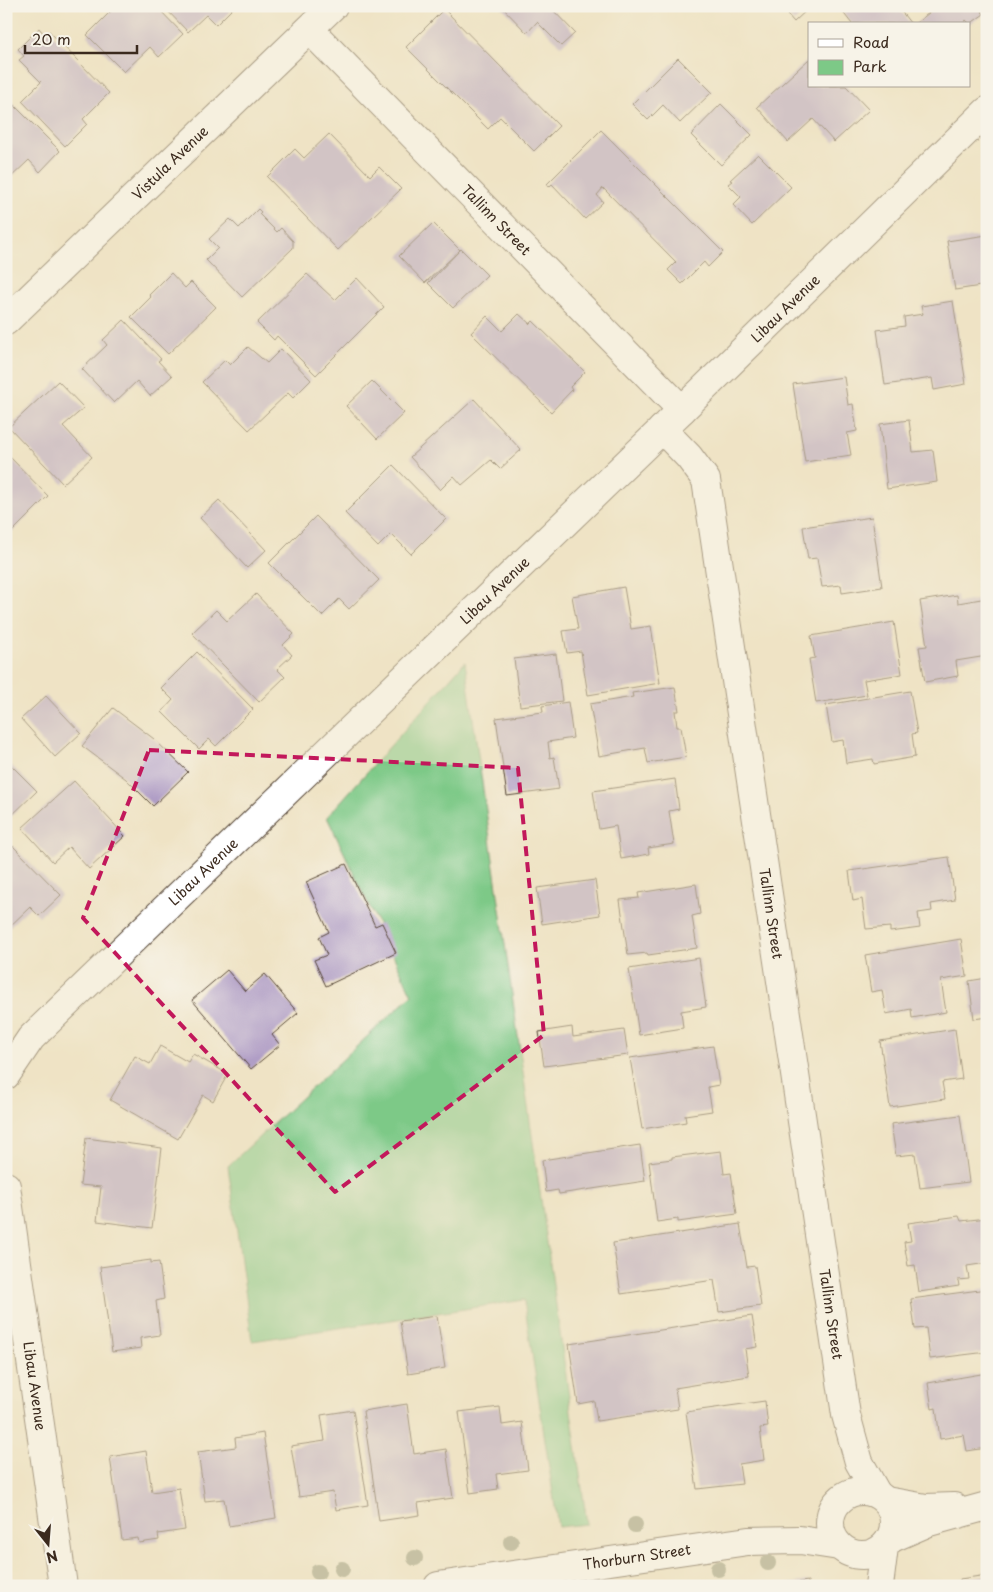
<svg xmlns="http://www.w3.org/2000/svg" width="993" height="1592" font-family="'Playpen Sans',sans-serif">
<rect width="100%" height="100%" fill="#f7f3e8"/>
<filter id="ink" filterUnits="userSpaceOnUse"><feTurbulence type="fractalNoise" baseFrequency=".02" numOctaves="2"/><feDisplacementMap in="SourceGraphic" scale="10" xChannelSelector="R" yChannelSelector="G"/><feConvolveMatrix kernelMatrix="1 2 1 2 8 2 1 2 1" color-interpolation-filters="sRGB"/></filter>
<filter id="wash" filterUnits="userSpaceOnUse"><feTurbulence type="fractalNoise" baseFrequency=".0096" numOctaves="4" result="noise"/><feDisplacementMap in="SourceGraphic" scale="20" xChannelSelector="R" yChannelSelector="G"/><feGaussianBlur stdDeviation="1.12" result="paint"/><feColorMatrix in="noise" values="0 0 0 0 0 0 0 0 0 0 0 0 0 0 0 0 0 1.4 0 .05"/><feComposite in="paint" operator="in"/></filter>
<g filter="url(#wash)">
<rect width="100%" height="100%" fill="#efe3c5"/>
<!-- green -->
<path fill="#7dc987" stroke="#5c7a52" d="M465 662 587 1524 558 1527 524 1300 252 1341 228 1166 412 995 327 817Z"/>
<g id="blocks">
<!-- building -->
<g fill="#b09ec6">
<path d="M116 6H156L183 34 159 57 150 47 124 72 87 35Z"/>
<path d="M163 6H235L216 25 206 15 188 32Z"/>
<path d="M501 6H549L575 33 561 46 537 22 527 33Z"/>
<path d="M780 6H811L794 22Z"/>
<path d="M838 6H897L911 24H852Z"/>
<path d="M932 6H981L979 8 984 14 970 24 966 20 963 24H915L934 9Z"/>
<path d="M444 9 559 126 534 151 500 117 488 129 406 47Z"/>
<path d="M39 28 45 35 49 31 109 93 83 119 87 124 65 146 22 101 41 82 19 60 24 56 18 49Z"/>
<path d="M678 58 712 92 680 123 663 105 648 120 632 104Z"/>
<path d="M809 59V86H846L869 110 834 142 813 119 788 142 757 107Z"/>
<path d="M6 97 60 151 40 172 29 160 6 182Z"/>
<path d="M721 104 752 135 721 165 691 135Z"/>
<path d="M601 130 723 252 708 267 704 262 682 284 668 270 676 262 603 188 597 195 603 202 585 219 552 184 549 187 547 184Z"/>
<path d="M329 134 370 176 379 167 401 189 338 250 267 177 295 149 304 158Z"/>
<path d="M758 154 791 187 752 225 733 205 741 197 728 184 732 181 730 180Z"/>
<path d="M258 209 261 212 259 214 277 232 281 228 293 241V248L242 297 206 260 218 248 209 239 230 219 239 228Z"/>
<path d="M433 223 460 250 425 283 399 256Z"/>
<path d="M987 235V285L955 290 947 241Z"/>
<path d="M461 249 487 275 453 308 428 283Z"/>
<path d="M171 273 185 288 191 282 216 307 168 354 131 317 151 297 149 295Z"/>
<path d="M307 274 335 300 357 278 384 307 316 375 277 336 274 340 257 323Z"/>
<path d="M953 301 966 384 934 390 932 378 885 385 877 330 905 326 904 317 923 314 921 306Z"/>
<path d="M519 314 530 324 533 321 585 372 570 387 572 390 551 412 471 333 487 316 502 331Z"/>
<path d="M124 320 161 359 158 361 172 376 150 396 137 381 114 403 82 369 107 345 103 340Z"/>
<path d="M248 347 267 363 281 349 311 380 293 398 288 393 249 430 202 382 225 360 230 365Z"/>
<path d="M844 377 848 405 853 404 857 431 847 433 851 455 805 462 793 384Z"/>
<path d="M58 381 84 408 63 426 92 457 63 484 9 427Z"/>
<path d="M372 381 404 413 377 439 346 406Z"/>
<path d="M474 399 521 450 500 469 491 460 462 485 454 476 440 490 410 457Z"/>
<path d="M909 420 913 452 933 450 937 482 887 489 880 424Z"/>
<path d="M6 453 48 496 6 538Z"/>
<path d="M393 465 446 519 411 554 391 534 378 547 345 513Z"/>
<path d="M219 500 266 550 247 568 200 518Z"/>
<path d="M316 516 379 580 349 609 339 599 322 616 269 563Z"/>
<path d="M872 517 882 587 842 593 841 585 822 587 817 558 808 559 803 527Z"/>
<path d="M624 587 631 629 651 626 660 683 588 695 581 651 567 653 563 631 578 629 572 596Z"/>
<path d="M256 594 294 634 283 645 292 655 277 669 285 677 259 702 192 633 216 610 227 621Z"/>
<path d="M957 595 958 603 987 598V656L956 661 958 676 925 682 919 647 927 646 920 601Z"/>
<path d="M894 622 902 674 864 680 867 695 816 703 809 659 815 658 811 636Z"/>
<path d="M197 652 253 709 216 746 209 739 199 749 162 712 173 700 161 688Z"/>
<path d="M556 654 562 701 520 706 514 659Z"/>
<path d="M675 687 679 711H675L677 727H681L686 757 648 763 645 748 599 756 590 704 633 697 632 693Z"/>
<path d="M910 691 917 733 912 734 915 757 874 764 873 759 846 763 843 740 832 742 826 705Z"/>
<path d="M46 696 81 733 55 757 21 719Z"/>
<path d="M568 702 573 738 548 742 550 758 554 757 559 789 507 796 496 718 543 712 542 706Z"/>
<path d="M113 708 154 739 188 772 153 806 126 779 82 746Z"/>
<path d="M6 760 37 791 6 821Z"/>
<path d="M675 779 679 809 669 811 674 844 648 848 649 854 621 859 616 826 599 829 593 791Z"/>
<path d="M74 781 125 836 89 869 69 847 53 862 22 828Z"/>
<path d="M13 846 61 895 39 916 30 907 6 930V852Z"/>
<path d="M949 857 955 900 931 904 932 911 918 913 920 928 890 932V927L866 929 862 899 853 901 849 871Z"/>
<path d="M346 864 375 926 382 923 396 953 326 986 314 960 327 955 319 937 329 932 306 882Z"/>
<path d="M595 880 600 915 542 924 537 888Z"/>
<path d="M696 884 700 914 692 916 697 948 648 955 647 953 628 955 620 900 639 898 638 893Z"/>
<path d="M961 939 967 976 941 980 946 1012 912 1018 911 1009 886 1014 882 990 871 992 865 955Z"/>
<path d="M699 958 706 1007 681 1011 683 1028 639 1035 629 969Z"/>
<path d="M227 970 245 991 265 974 298 1013 272 1035 280 1045 251 1069 192 1000Z"/>
<path d="M987 978V1017L974 1019 969 981Z"/>
<path d="M572 1027 573 1037 624 1030 628 1055 544 1066 539 1032Z"/>
<path d="M955 1029 962 1079 942 1082 945 1099 890 1107 880 1041Z"/>
<path d="M160 1046 188 1062 193 1054 228 1074 213 1101 203 1095 178 1139 110 1100 135 1056 150 1064Z"/>
<path d="M713 1046 719 1085 708 1087 712 1111 685 1115 686 1122 642 1129 630 1058Z"/>
<path d="M960 1115 969 1182 920 1188 915 1154 896 1156 891 1124Z"/>
<path d="M86 1138 162 1148 152 1228 97 1221 101 1187 80 1185Z"/>
<path d="M640 1145 645 1181 559 1194 558 1190 546 1192 542 1160Z"/>
<path d="M721 1151 724 1174 731 1173 737 1214 678 1222V1219L657 1222 649 1162 672 1159V1157Z"/>
<path d="M959 1216 961 1221 987 1218V1263L967 1266 969 1279 958 1280 959 1286 919 1292 915 1265 908 1266 904 1242 911 1241 908 1223Z"/>
<path d="M740 1224 747 1267 755 1266 761 1306 719 1312 714 1280 621 1294 613 1243Z"/>
<path d="M151 1260V1263L159 1262 164 1299 156 1301 160 1335 140 1338 141 1348 112 1352 100 1267Z"/>
<path d="M987 1289V1352L930 1359 926 1328 915 1329 911 1299Z"/>
<path d="M437 1316 445 1368 408 1374 400 1321Z"/>
<path d="M752 1316 757 1347 745 1349 749 1376 675 1388 678 1409 597 1421 594 1401 578 1404 569 1344Z"/>
<path d="M987 1373V1448L967 1451 964 1435 940 1439 936 1408 932 1409 928 1383Z"/>
<path d="M765 1401 768 1427 760 1428 764 1460 739 1464 742 1484 697 1489 686 1412Z"/>
<path d="M407 1404 414 1454 446 1449 453 1498 418 1503 420 1515 379 1521 363 1411Z"/>
<path d="M500 1407 502 1425 522 1422 528 1470 496 1474 498 1489 470 1493 459 1412Z"/>
<path d="M353 1410 368 1505 336 1510 333 1492 299 1497 291 1446 325 1441 321 1415Z"/>
<path d="M263 1433 276 1518 229 1526 224 1499 205 1501 198 1452 236 1447 235 1438Z"/>
<path d="M146 1451 152 1492 179 1488 185 1530 158 1534 159 1540 139 1543 138 1538 122 1540 110 1457Z"/>
<path d="M987 1575V1586H960V1579Z"/>
<path d="M808 1581V1586H782V1585Z"/>
</g>
</g>
</g>
<g filter="url(#ink)">
<use href="#blocks" fill-opacity="0" stroke="#564637" stroke-width="1"/>
<g fill="none" stroke-linecap="round" stroke-linejoin="round">
<defs>
<g id="minor">
<path id="s1" d="M310 30 682 410"/>
<path id="s2" d="M6 321 333 6"/>
<path id="s3" d="M662 429 689 457 706 480 846 1415 859 1462 877 1494"/>
<path id="s4" d="M6 1075 31 1038 682 410 987 111"/>
<path id="s5" d="M6 1186 63 1586"/>
<circle cx="862" cy="1523" r="32"/>
<path d="M886 1501 926 1508 954 1507"/>
<path d="M890 1539 929 1522 987 1506"/>
<path id="s6" d="M438 1586 748 1541 800 1540 839 1546"/>
<path d="M879 1586 884 1547"/>
</g>
</defs>
<!-- minor casing -->
<use href="#minor" stroke="#564637" stroke-width="30"/>
<!-- minor -->
<use href="#minor" stroke="#fff" stroke-width="28"/>
</g>
<!-- trees -->
<g fill="#97987b">
<circle cx="635" cy="1525" r="8"/>
<circle cx="511" cy="1542" r="8"/>
<circle cx="415" cy="1558" r="8"/>
<circle cx="768" cy="1563" r="8"/>
<circle cx="342" cy="1569" r="8"/>
<circle cx="718" cy="1569" r="8"/>
<circle cx="318" cy="1572" r="8"/>
</g>
</g>
<!-- marked area -->
<path d="M0 0H993V1592H0ZM149 750 518 768 544 1035 335 1192 83 918Z" fill="#efe3c5" fill-opacity=".55" fill-rule="evenodd"/>
<path fill="none" stroke="#c2185b" stroke-width="4" stroke-dasharray="10 6" stroke-linejoin="round" d="M149 750 518 768 544 1035 335 1192 83 918Z"/>
<g text-anchor="middle" stroke-width="4" stroke-linejoin="round" paint-order="stroke">
<!-- street labels -->
<g font-size="14" fill="#3b2a1e" stroke="#f7f3e8">
<text dy="5" stroke="none"><textPath href="#s2" startOffset="228">Vistula Avenue</textPath></text>
<text dy="5" stroke="none"><textPath href="#s1" startOffset="266">Tallinn Street</textPath></text>
<text dy="5" stroke="none"><textPath href="#s4" startOffset="1094">Libau Avenue</textPath></text>
<text dy="5" stroke="none"><textPath href="#s4" startOffset="689">Libau Avenue</textPath></text>
<text dy="5" stroke="none"><textPath href="#s4" startOffset="284">Libau Avenue</textPath></text>
<text dy="5" stroke="none"><textPath href="#s3" startOffset="506">Tallinn Street</textPath></text>
<text dy="5" stroke="none"><textPath href="#s3" startOffset="911">Tallinn Street</textPath></text>
<text dy="5" stroke="none"><textPath href="#s5" startOffset="202">Libau Avenue</textPath></text>
<text dy="5" stroke="none"><textPath href="#s6" startOffset="201">Thorburn Street</textPath></text>
</g>
</g>
<!-- margin -->
<rect width="993" height="1592" fill="none" stroke="#f7f3e8" stroke-width="25"/>
<!-- legend -->
<rect x="808" y="22" width="162" height="65" fill="#f7f3e8" stroke="#aca397"/>
<rect x="818" y="39" width="25" height="8" fill="#ffffff" stroke="#aca397"/>
<text x="853" y="48" font-size="15" fill="#3b2a1e">Road</text>
<rect x="818" y="60" width="25" height="15" fill="#7dc987" stroke="#aca397"/>
<text x="853" y="72" font-size="15" fill="#3b2a1e">Park</text>
<!-- north arrow -->
<g transform="translate(48 1544) rotate(163)" stroke="#f7f3e8" stroke-width="4" paint-order="stroke">
<path d="M0-4L9 19L0 12L-9 19Z" fill="#3b2a1e"/>
<text y="-8" font-size="14" font-weight="bold" text-anchor="middle" fill="#3b2a1e">N</text>
</g>
<!-- scale -->
<path d="M25 45v8h112v-8" fill="none" stroke="#3b2a1e" stroke-width="2.5"/>
<text x="32" y="45" font-size="15" fill="#3b2a1e" stroke="#f7f3e8" stroke-width="4" paint-order="stroke">20 m</text>
</svg>
